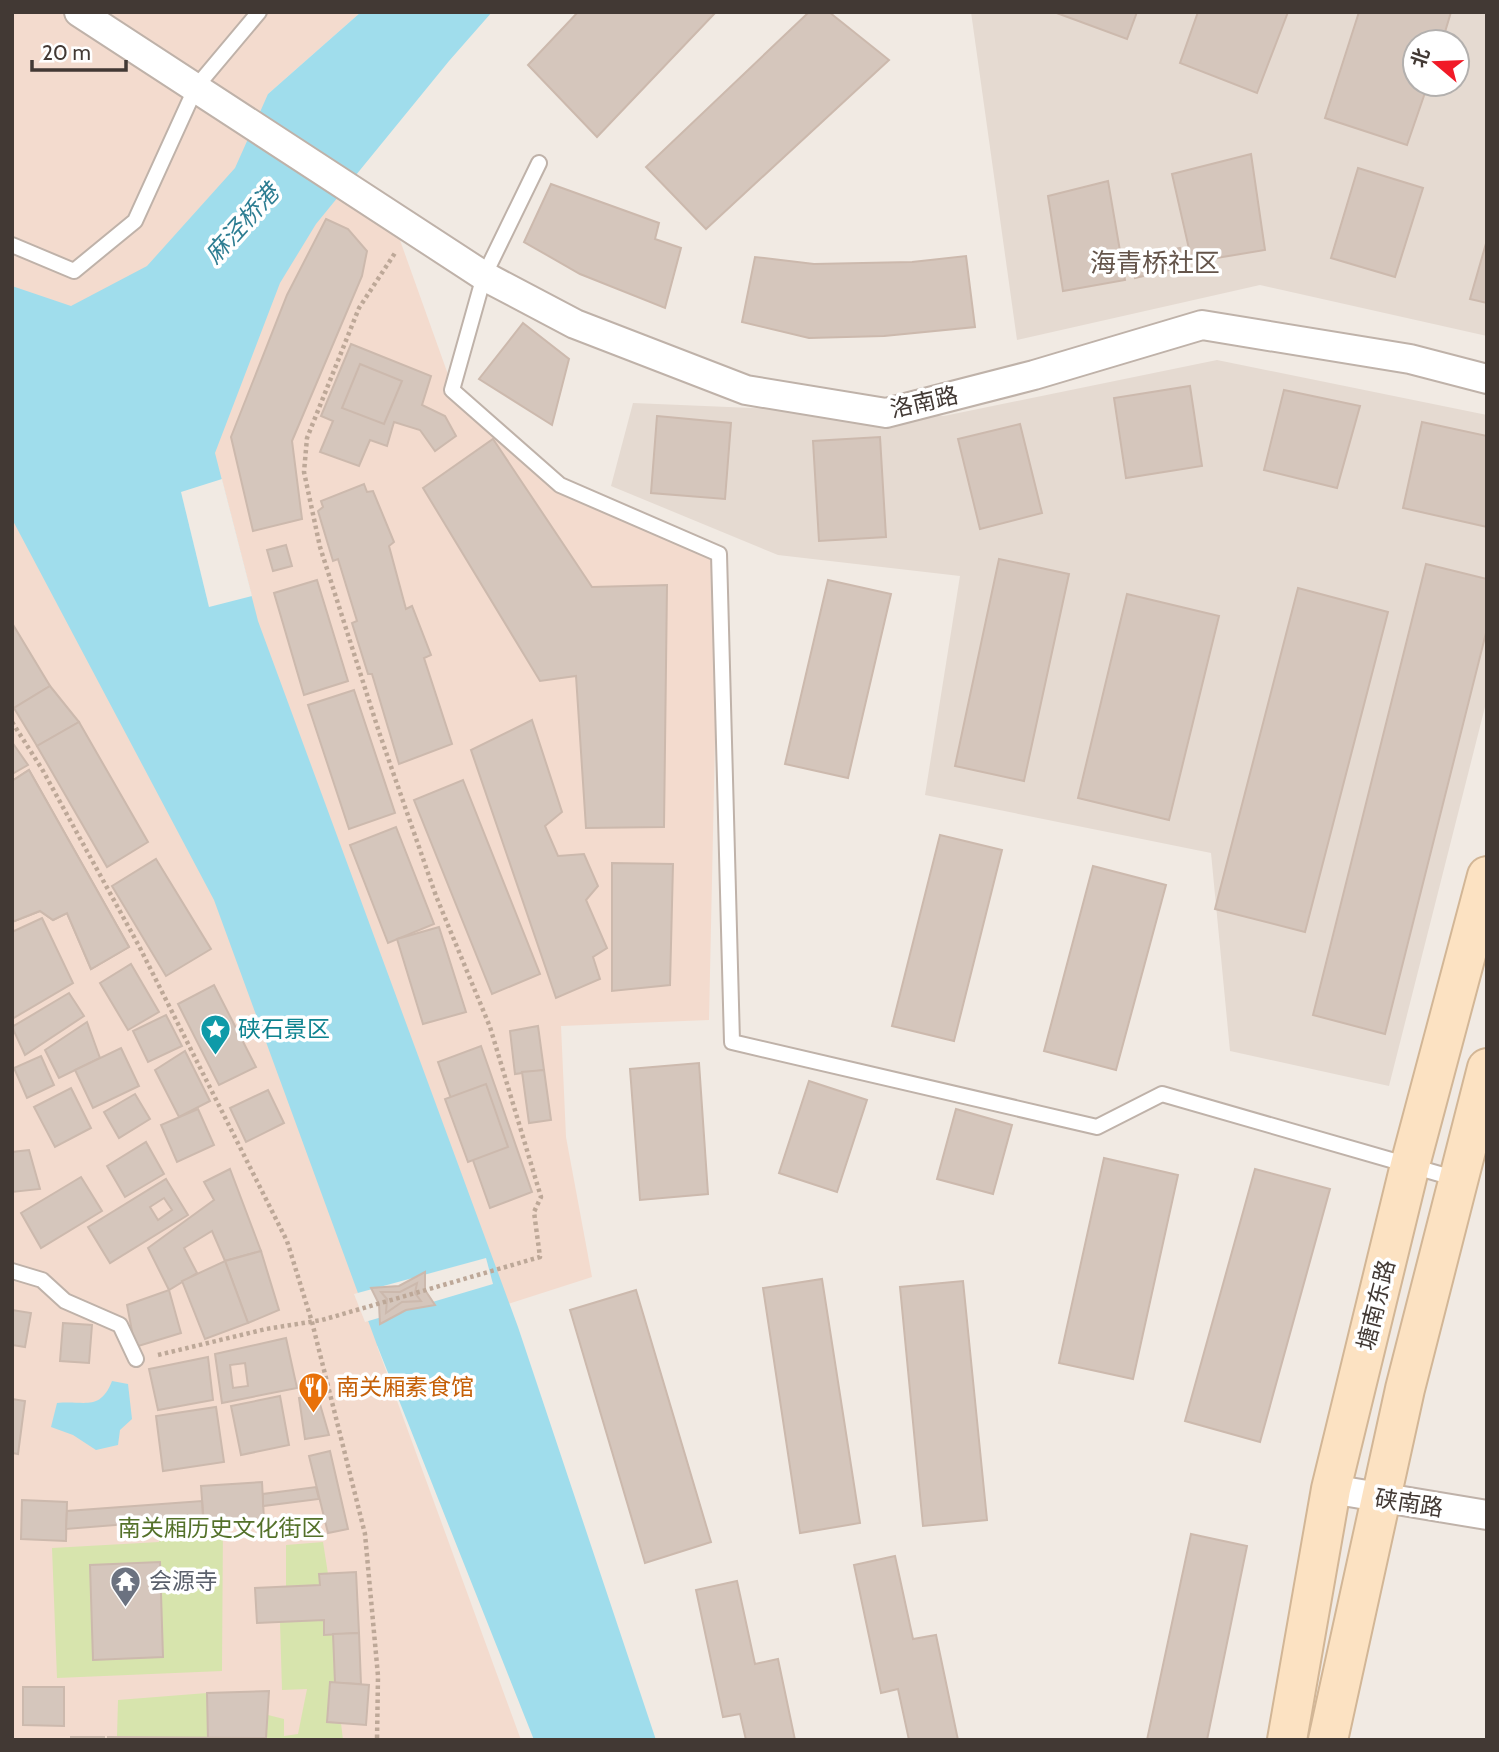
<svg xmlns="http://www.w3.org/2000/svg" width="1499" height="1752" font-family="Cabin,'Noto Sans SC',sans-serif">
<rect width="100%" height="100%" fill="#f1eae3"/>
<!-- residential -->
<g fill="#e5dad1" fill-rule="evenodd">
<path d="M971 12H1487V336L1260 285 1017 340ZM1415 42H1457V84H1415Z"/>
<path d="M1217 360 1487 415V699L1389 1086 1230 1051 1211 853 925 795 960 576 778 555 611 486 633 403 944 416Z"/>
</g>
<!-- commercial -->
<path fill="#f3dbce" d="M12 12H361L268 94 391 215 460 408 560 485 719 554 709 1020 561 1026 566 1137 592 1277 377 1346 521 1740H12Z"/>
<!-- green -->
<g fill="#d7e4ad">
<path d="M203 1518 204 1525 223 1523 222 1671 57 1678 52 1548 159 1542V1522Z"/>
<path d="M323 1542 328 1574 320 1585 286 1586V1545Z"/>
<path d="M324 1620V1634H333L335 1683H330L327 1722 341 1723 343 1740H266L268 1715 284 1719V1736L298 1734 307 1689 282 1690 280 1622Z"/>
<path d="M207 1693 208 1739 117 1737 118 1700Z"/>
</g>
<!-- water -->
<g fill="#a0ddec">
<path d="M361 12H492L449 61 316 224 280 283 215 453 258 621 518 1327 656 1740H534L377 1345 214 900 12 519V286L71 306 147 266 235 168 268 94Z"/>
<path d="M112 1381 128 1384 132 1419 120 1430 118 1445 96 1450 73 1435 51 1427 57 1403C84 1400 100 1412 112 1381Z"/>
</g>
<!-- pier -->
<g fill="#f1eae3">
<path d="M222 479 252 596 209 607 181 492Z"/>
<path d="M486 1258 493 1284 365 1322 354 1294Z"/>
</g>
<!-- building -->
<g fill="#d5c6bc" stroke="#ccb9ad" stroke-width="2" fill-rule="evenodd">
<path d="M578 12H716L597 137 528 65Z"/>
<path d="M809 12H829L889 60 706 229 646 167Z"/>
<path d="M1054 12H1137L1127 39Z"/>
<path d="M1198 12H1288L1257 93 1180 63Z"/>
<path d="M1359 12H1451L1442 42H1415V84H1428L1407 145 1325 118Z"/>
<path d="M1251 154 1265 250 1192 262 1172 174Z"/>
<path d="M1358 168 1423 188 1395 277 1331 258Z"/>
<path d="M1108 181 1125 280 1063 291 1048 196Z"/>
<path d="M551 184 659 223 655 239 681 248 665 308 580 274 524 242Z"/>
<path d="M326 219 348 229 367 251 362 276 292 441 302 519 253 531 231 437 287 295Z"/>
<path d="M1487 240V303L1470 299Z"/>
<path d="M1180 248 1186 266 1135 278 1131 258Z"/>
<path d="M966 256 975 327 884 336 809 338 742 322 755 257 814 264 912 262Z"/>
<path d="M523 323 569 359 552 425 479 379Z"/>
<path d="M351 344 431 376 422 405 445 416 456 436 435 451 420 430 394 422 387 446 370 440 359 466 320 452 333 421 321 416Z"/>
<path d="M360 364 402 381 384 424 342 408Z"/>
<path d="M1190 386 1202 466 1126 478 1114 398Z"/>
<path d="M1284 390 1360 406 1337 488 1264 470Z"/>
<path d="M657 416 731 423 725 499 651 493Z"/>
<path d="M1422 422 1487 436V527L1403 508Z"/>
<path d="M1020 424 1042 513 980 529 958 439Z"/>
<path d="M880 437 886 537 819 541 813 441Z"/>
<path d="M493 439 592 587 667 585 664 827 586 828 576 676 540 681 423 488Z"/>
<path d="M364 484 367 492 373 491 394 542 389 546 406 609 412 606 431 655 424 658 452 744 399 764 372 674H368L352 623 357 621 338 559 333 561 318 511 323 507 321 501Z"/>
<path d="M286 545 292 566 273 571 267 550Z"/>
<path d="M999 559 1069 574 1024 781 955 766Z"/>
<path d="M1426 564 1487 579V629L1385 1034 1313 1015Z"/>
<path d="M317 580 348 681 304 695 274 593Z"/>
<path d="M828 580 891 594 848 778 785 764Z"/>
<path d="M1298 588 1388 612 1305 932 1215 909Z"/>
<path d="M1127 594 1219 616 1169 820 1078 798Z"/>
<path d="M12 623 50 686 12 709Z"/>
<path d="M50 686 79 722 37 746 14 708Z"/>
<path d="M354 690 395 813 349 829 308 705Z"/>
<path d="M532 720 562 812 545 826 558 856 584 854 598 886 586 900 607 948 593 957 600 979 556 998 471 750Z"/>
<path d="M79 722 148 842 107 867 37 746Z"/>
<path d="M12 742 28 765 12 774Z"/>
<path d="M29 770 129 947 91 969 67 913 53 920 40 911 12 922V781ZM29 841 51 873 41 882 18 850Z"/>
<path d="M29 770 129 947 91 969 67 913 53 920 40 911 12 922V781Z"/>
<path d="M463 780 540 974 492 994 414 800Z"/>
<path d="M396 827 434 924 388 943 350 845Z"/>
<path d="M940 835 1002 850 954 1041 892 1026Z"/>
<path d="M156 859 211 949 166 976 112 886Z"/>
<path d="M612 863 673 864 670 985 612 991Z"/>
<path d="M1093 866 1166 885 1116 1070 1044 1051Z"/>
<path d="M42 918 73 983 12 1019V932Z"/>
<path d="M439 927 466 1012 423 1024 397 939Z"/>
<path d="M131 964 159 1012 128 1030 100 983Z"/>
<path d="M214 985 256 1067 219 1085 178 1004Z"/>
<path d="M69 993 84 1016 25 1055 12 1027Z"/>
<path d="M166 1015 182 1046 148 1062 133 1031Z"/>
<path d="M87 1022 100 1058 59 1078 45 1050Z"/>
<path d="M538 1026 544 1070 515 1074 510 1031Z"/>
<path d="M481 1046 532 1192 490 1208 438 1062Z"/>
<path d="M121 1048 139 1086 93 1108 75 1070Z"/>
<path d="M185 1051 210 1101 179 1117 155 1070Z"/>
<path d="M41 1056 54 1085 27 1098 14 1068Z"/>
<path d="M699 1063 708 1194 640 1200 630 1069Z"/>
<path d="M544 1070 551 1120 529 1123 522 1072Z"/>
<path d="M809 1081 867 1100 837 1192 779 1173Z"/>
<path d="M486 1084 508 1147 468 1162 445 1099Z"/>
<path d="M71 1088 91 1128 55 1147 34 1107Z"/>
<path d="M268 1090 284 1123 246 1142 230 1108Z"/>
<path d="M135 1094 150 1119 119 1138 104 1112Z"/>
<path d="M198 1109 214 1145 177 1162 161 1125Z"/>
<path d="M956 1109 1012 1125 993 1194 937 1179Z"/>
<path d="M146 1142 164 1174 125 1197 107 1166Z"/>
<path d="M29 1150 40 1189 12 1192V1152Z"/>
<path d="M1104 1158 1178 1175 1133 1379 1059 1363Z"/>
<path d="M230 1169 261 1251 225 1261 212 1231 184 1248 197 1273 169 1290 148 1248 214 1200 204 1182Z"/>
<path d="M1255 1169 1330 1189 1260 1442 1185 1421Z"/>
<path d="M81 1177 102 1211 41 1248 21 1213Z"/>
<path d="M166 1179 188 1215 110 1263 88 1227ZM164 1198 172 1210 158 1220 150 1207Z"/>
<path d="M261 1251 279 1310 248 1323 225 1261Z"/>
<path d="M225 1261 248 1323 205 1339 182 1281Z"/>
<path d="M425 1272V1290L435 1305 406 1310 380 1324 379 1304 371 1288 399 1286Z"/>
<path d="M822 1279 860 1523 800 1533 763 1288Z"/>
<path d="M963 1281 987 1520 923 1526 900 1287Z"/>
<path d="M417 1283 415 1293 421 1301 402 1302 386 1313 387 1299 381 1292H400Z"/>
<path d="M169 1290 181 1333 135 1347 127 1305Z"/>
<path d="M636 1290 711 1542 645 1563 570 1310Z"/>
<path d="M12 1310 31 1313 25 1347 12 1345Z"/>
<path d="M63 1323 92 1325 89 1363 60 1361Z"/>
<path d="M286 1338 297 1388 222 1403 215 1354ZM245 1363 248 1386 233 1388 230 1365Z"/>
<path d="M208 1357 213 1400 158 1410 149 1369Z"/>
<path d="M317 1394 329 1435 305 1439 299 1398Z"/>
<path d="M280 1396 289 1445 241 1455 231 1406Z"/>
<path d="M12 1399 25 1401 18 1454 12 1453Z"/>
<path d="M216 1407 224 1462 163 1471 156 1416Z"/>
<path d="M330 1451 348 1529 328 1533 309 1456Z"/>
<path d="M262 1482 264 1520 204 1525 201 1486Z"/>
<path d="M316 1487 319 1499 263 1506V1494Z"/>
<path d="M22 1500 67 1502 66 1541 21 1539Z"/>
<path d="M202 1501 203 1518 66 1529 67 1511Z"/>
<path d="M1191 1534 1247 1546 1207 1740H1147Z"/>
<path d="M895 1556 913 1639 936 1635 958 1740H909L898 1689 881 1693 854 1565Z"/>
<path d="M160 1562 163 1657 93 1660 90 1565Z"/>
<path d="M356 1572 359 1633 324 1635V1620L257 1623 255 1588 320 1585 319 1574Z"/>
<path d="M737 1581 755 1664 778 1659 795 1740H746L740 1714 723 1717 696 1590Z"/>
<path d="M359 1633 361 1684 335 1683 333 1634Z"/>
<path d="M330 1682 369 1685 366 1725 327 1722Z"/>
<path d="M23 1687H64V1726L23 1725Z"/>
<path d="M269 1691 266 1738 208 1739 207 1693Z"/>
<rect x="71" y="1737" width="33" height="3"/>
<path d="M108 1737 266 1738V1740H108Z"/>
</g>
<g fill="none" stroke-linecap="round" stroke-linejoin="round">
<defs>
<g id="lane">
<path d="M539 163 484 276 452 390 560 485 719 554 732 1042 1097 1127 1162 1094 1457 1179"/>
<path d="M12 245 74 271 135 221 196 87 259 12"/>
<path d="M12 1271 42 1280 65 1301 120 1325 136 1359"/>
</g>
<g id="street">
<path d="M79 12 484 276 575 324 746 390 886 413 1034 375 1202 325 1410 359 1487 379"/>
<path d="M1331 1489 1487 1515"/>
</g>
<g id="secondary">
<path d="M1287 1740 1331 1489 1410 1165 1487 876"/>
<path d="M1328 1740 1405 1389 1487 1068"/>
</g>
</defs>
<!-- lane casing -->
<use href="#lane" stroke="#bfb2a9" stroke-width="18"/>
<!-- street casing -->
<use href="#street" stroke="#bfb2a9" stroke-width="32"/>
<!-- secondary casing -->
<use href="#secondary" stroke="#d2b696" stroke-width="42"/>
<!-- path -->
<g stroke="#bda898" stroke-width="4.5" stroke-dasharray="3.5 3.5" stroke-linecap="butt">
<path d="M12 722 42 769 139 946 287 1241 312 1322 365 1534 378 1676 377 1740"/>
<path d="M158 1355 266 1329 322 1320 540 1257 534 1212 541 1197 490 1027 436 896 379 732 320 547 304 472 307 438 359 308 395 253"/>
</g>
<!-- lane -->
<use href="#lane" stroke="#fff" stroke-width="14"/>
<!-- street -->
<use href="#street" stroke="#fff" stroke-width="28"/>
<!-- secondary -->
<use href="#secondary" stroke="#fce2c2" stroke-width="38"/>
</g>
<!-- icons -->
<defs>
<symbol id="sight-pin" viewBox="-11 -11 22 30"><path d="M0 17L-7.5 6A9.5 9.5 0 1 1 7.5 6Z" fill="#0f9aa8" stroke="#fff"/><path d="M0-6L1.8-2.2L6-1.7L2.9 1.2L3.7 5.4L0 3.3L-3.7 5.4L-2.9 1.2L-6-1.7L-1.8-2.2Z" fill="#fff"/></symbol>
<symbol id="restaurant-pin" viewBox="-11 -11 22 30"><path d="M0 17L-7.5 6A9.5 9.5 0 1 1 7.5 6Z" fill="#e8710a" stroke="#fff"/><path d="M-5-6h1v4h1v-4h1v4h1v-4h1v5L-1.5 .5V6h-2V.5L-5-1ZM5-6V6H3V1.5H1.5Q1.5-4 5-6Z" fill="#fff"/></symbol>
<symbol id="temple-pin" viewBox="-11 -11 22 30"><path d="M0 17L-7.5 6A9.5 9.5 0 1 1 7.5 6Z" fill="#6b7280" stroke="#fff"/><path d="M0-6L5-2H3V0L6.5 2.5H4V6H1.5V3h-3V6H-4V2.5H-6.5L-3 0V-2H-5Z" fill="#fff"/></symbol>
</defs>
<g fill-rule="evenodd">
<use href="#sight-pin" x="198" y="1012" width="35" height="47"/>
<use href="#restaurant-pin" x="296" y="1370" width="35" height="47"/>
<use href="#temple-pin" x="108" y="1564" width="35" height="47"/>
</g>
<g text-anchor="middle" stroke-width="7" stroke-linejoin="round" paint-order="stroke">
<!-- street labels -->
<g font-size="23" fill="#423934" stroke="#fff">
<text transform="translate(924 402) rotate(-13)" y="8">洛南路</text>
<text transform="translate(1376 1305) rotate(-76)" y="8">塘南东路</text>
<text transform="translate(1409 1503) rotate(9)" y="8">硖南路</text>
</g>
<!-- culture labels -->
<g font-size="23" fill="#0d838f" stroke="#fff" text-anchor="start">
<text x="238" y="1037">硖石景区</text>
</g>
<!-- food labels -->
<g font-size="23" fill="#c56008" stroke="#fff" text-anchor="start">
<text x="336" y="1395">南关厢素食馆</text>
</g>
<!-- park labels -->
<g font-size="23" fill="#54712a" stroke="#fff">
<text x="221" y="1536">南关厢历史文化街区</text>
</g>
<!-- worship labels -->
<g font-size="23" fill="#5b616d" stroke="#fff" text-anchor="start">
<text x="149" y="1589">会源寺</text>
</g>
<!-- water labels -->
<g font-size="24" font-style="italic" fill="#2d7d92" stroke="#fff">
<text transform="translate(242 224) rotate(-48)" y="8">麻泾桥港</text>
</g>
<!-- quarter labels -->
<g font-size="26" fill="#65554b" stroke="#fff">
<text x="1155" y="272">海青桥社区</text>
</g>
</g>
<!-- border -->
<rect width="1499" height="1752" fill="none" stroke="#423934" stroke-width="28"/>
<!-- north arrow -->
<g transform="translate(1436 63) rotate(289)"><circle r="33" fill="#ffffff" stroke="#b3b0ae" stroke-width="2"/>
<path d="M0-5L12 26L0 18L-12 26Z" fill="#f11a27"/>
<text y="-10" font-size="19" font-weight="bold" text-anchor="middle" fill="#423934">北</text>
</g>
<!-- scale -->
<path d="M32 60v10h94v-10" fill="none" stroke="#423934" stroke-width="3.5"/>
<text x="42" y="60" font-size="21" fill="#423934" stroke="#ffffff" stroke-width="5" paint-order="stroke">20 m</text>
</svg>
